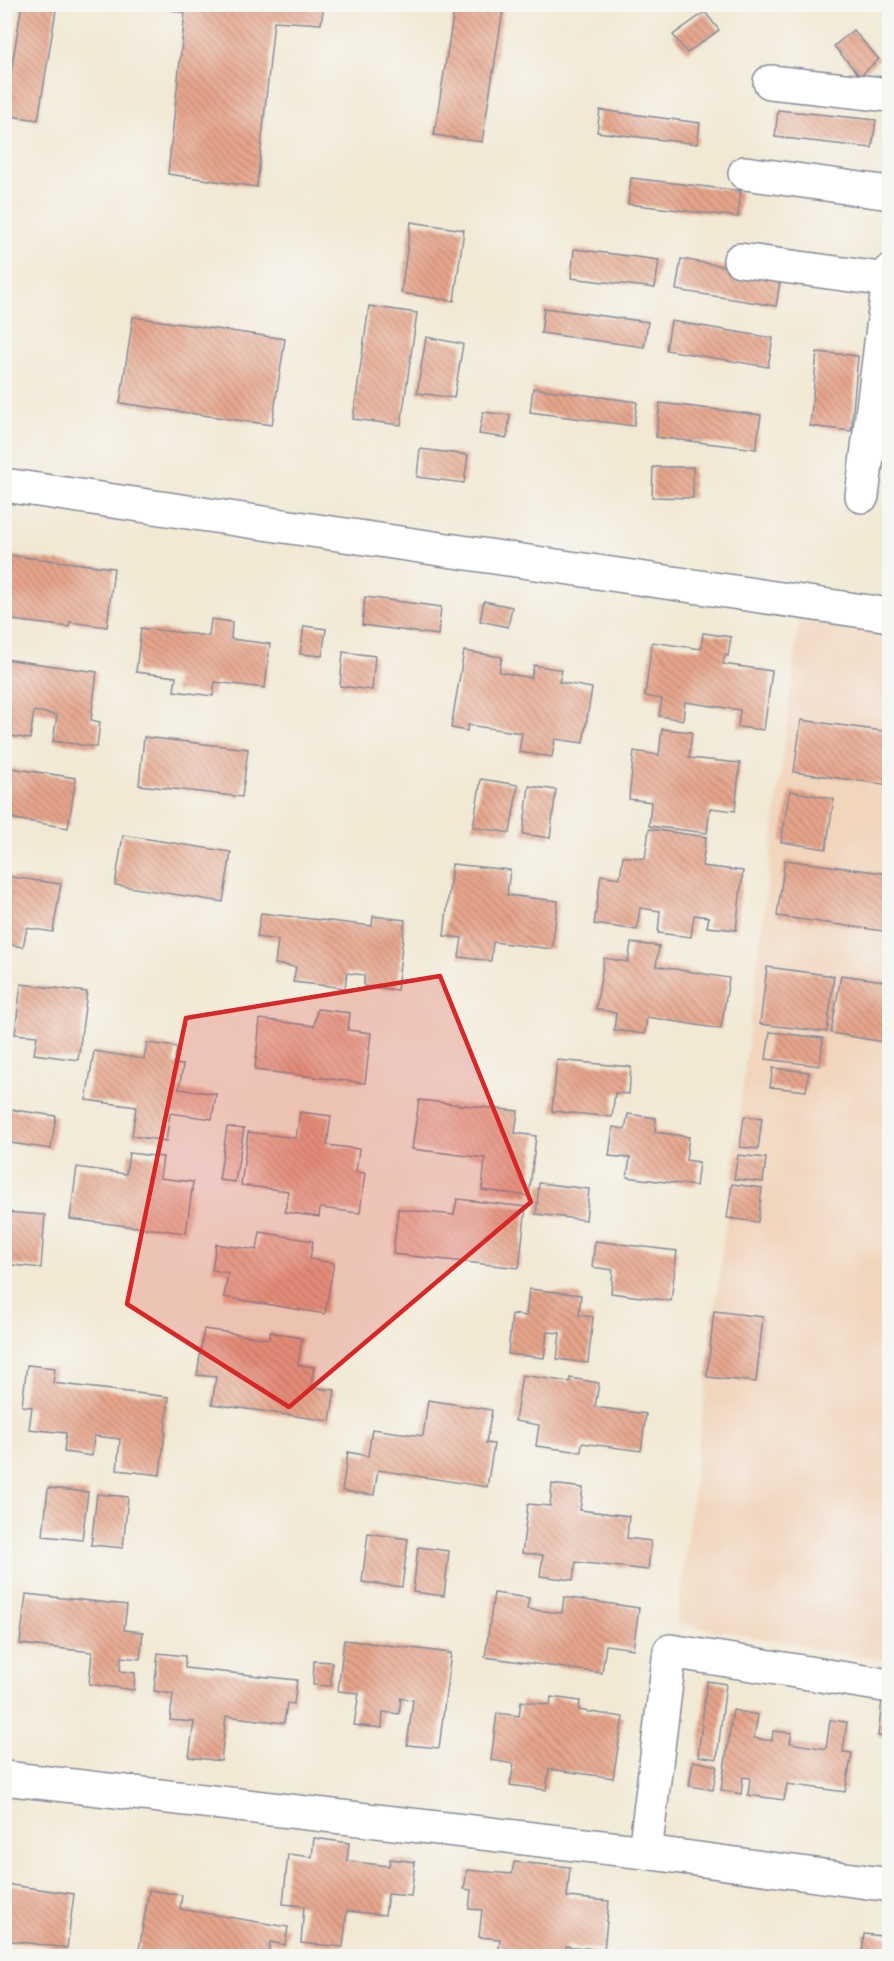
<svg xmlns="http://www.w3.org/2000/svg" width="894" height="1961" font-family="Itim,sans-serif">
<defs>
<pattern id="building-back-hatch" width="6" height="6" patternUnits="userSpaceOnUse" patternTransform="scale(1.5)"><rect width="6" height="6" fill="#e7a58b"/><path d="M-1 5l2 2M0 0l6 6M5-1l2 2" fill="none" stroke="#ba8775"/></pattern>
</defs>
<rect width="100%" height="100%" fill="#f6f6f2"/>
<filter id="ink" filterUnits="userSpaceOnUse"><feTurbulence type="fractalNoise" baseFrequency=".0167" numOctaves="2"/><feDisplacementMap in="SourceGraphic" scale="12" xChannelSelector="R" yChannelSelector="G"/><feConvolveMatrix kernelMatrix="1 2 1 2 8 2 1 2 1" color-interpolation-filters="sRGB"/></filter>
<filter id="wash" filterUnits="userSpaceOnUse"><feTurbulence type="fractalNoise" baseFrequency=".008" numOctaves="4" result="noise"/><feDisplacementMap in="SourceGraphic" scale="24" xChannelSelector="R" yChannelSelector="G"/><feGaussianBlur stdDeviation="1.35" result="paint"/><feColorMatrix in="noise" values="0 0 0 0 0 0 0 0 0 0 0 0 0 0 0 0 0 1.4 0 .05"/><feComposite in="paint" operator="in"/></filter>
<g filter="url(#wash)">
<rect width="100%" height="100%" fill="#f2e9d4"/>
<!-- built -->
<path fill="#f1d5bd" d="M799 621 889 634V1661L677 1623Z"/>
<g id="blocks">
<!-- building -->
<g fill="url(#building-back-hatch)">
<path d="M22 4H57L38 120 4 115Z"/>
<path d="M147 4H324L321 24 274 21 257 187 168 174 185 13Z"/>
<path d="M455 4H504L482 142 434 135Z"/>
<path d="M705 12 719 30 687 53 673 35Z"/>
<path d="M853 30 879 59 860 76 834 46Z"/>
<path d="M600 110 700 123 697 144 597 132Z"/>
<path d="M778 110 876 120 872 148 775 137Z"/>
<path d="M631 178 741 191 738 217 628 204Z"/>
<path d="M411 222 464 230 454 301 401 293Z"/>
<path d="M574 249 659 260 655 288 571 278Z"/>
<path d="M681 259 781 276 776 306 676 290Z"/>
<path d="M369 306 417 313 401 425 353 419Z"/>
<path d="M544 308 648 322 644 347 541 333Z"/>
<path d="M133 317 285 339 272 425 120 403Z"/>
<path d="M671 321 773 338 768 367 666 350Z"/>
<path d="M426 337 463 344 454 398 417 393Z"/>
<path d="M817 352 858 356 851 431 810 426Z"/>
<path d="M533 388 637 402 634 426 530 412Z"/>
<path d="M660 403 761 415 756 449 656 437Z"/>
<path d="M483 412 510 415 507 438 479 434Z"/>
<path d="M420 449 468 455 464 483 417 477Z"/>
<path d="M653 467H693V498L652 497Z"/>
<path d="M4 550 8 551V555L114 568 107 627 70 622 69 627 4 619Z"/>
<path d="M365 597 441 607 438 635 362 625Z"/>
<path d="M484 601 512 607 508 627 480 621Z"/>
<path d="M211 619 232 622 231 639 270 644 265 688 215 682 213 696 174 691 176 677 136 672 141 628 209 636Z"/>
<path d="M304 626 326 629 322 656 300 654Z"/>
<path d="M703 633 731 637 728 656 725 655 723 664 772 671 764 730 738 727 740 710 685 702 683 720 659 716 662 699 645 696 652 642 701 649Z"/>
<path d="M464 651 502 657 499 672 531 678 534 665 562 670 559 682 592 688 583 743 555 739 552 757 519 752 522 733 468 725 467 731 451 728Z"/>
<path d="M343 652 375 656 372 690 340 686Z"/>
<path d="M4 659 97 672 91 720 100 722 97 747 53 741 57 715 34 711 30 739 4 735Z"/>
<path d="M801 720 890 732V785L794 772Z"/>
<path d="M662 729 692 732 689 758 740 763 735 811 710 808 707 833 649 826 651 802 629 799 634 751 659 755Z"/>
<path d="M144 737 248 749 242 797 139 785Z"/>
<path d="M4 767 76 778 68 828 4 817Z"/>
<path d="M481 779 518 785 510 833 473 827Z"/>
<path d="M529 786 556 790 550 838 523 834Z"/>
<path d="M790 791 834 799 826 849 781 842Z"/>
<path d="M649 829 706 837 702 866 743 871 736 930 707 927 709 917 694 915 691 937 658 933 660 911 640 908 637 930 594 924 601 875 620 878 623 856 645 859Z"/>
<path d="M123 835 231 852 223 902 115 885Z"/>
<path d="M785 860 890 874V932L777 916Z"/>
<path d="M452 864 510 870 507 895 558 901 552 949 493 942 491 961 459 957 462 938 444 936Z"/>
<path d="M4 876 61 884 53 932 27 928 23 947 4 944Z"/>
<path d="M261 913 372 926 373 916 405 920 397 990 364 986V975L347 973 345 988 293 982 296 967 275 964 278 940 257 937Z"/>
<path d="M631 943 659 946 656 966 729 978 721 1029 647 1017 645 1034 614 1030 616 1013 596 1009 604 958 628 962Z"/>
<path d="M767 967 834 976 827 1032 760 1024Z"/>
<path d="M841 975 890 982V1043L831 1033Z"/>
<path d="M21 984 87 992 78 1060 34 1054 37 1036 15 1034Z"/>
<path d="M317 1009 350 1013 348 1030 371 1033 365 1083 255 1070 260 1019 314 1026Z"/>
<path d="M770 1032 823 1038 820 1066 766 1059Z"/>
<path d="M147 1043 177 1047 174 1064 183 1065 179 1089 216 1094 212 1119 170 1113 166 1141 132 1136 136 1107 86 1100 94 1051 144 1059Z"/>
<path d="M557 1060 631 1067 629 1094 615 1093 612 1117 552 1111Z"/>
<path d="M773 1068 809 1072 806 1091 770 1087Z"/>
<path d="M419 1100 518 1111 515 1133 536 1136 529 1196 482 1190 485 1158 412 1149Z"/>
<path d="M7 1109 56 1116 51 1149 4 1142Z"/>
<path d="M300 1112 331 1116 327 1145 359 1149 356 1172 365 1173 360 1213 320 1208 319 1217 285 1212 288 1191 241 1185 248 1132 296 1138Z"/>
<path d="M628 1114 656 1118 655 1132 689 1137 686 1160 699 1162 696 1186 627 1177 630 1158 609 1156 613 1127 625 1129Z"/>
<path d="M744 1116 762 1118 758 1149 740 1147Z"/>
<path d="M227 1127 244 1129 235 1182 219 1180Z"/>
<path d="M129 1153 163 1157 160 1178 193 1182 186 1233 70 1219 77 1167 126 1174Z"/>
<path d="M738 1155 766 1158 763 1182 734 1179Z"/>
<path d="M539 1183 589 1189 586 1220 536 1214Z"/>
<path d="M732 1184 762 1188 758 1222 727 1218Z"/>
<path d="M457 1199 526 1207 519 1268 393 1254 398 1209 454 1215Z"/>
<path d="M4 1212 45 1215 41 1268 4 1264Z"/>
<path d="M260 1232 313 1241 310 1259 334 1263 325 1314 224 1297 228 1273 212 1270 216 1244 257 1250Z"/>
<path d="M595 1241 677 1251 671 1301 611 1293 613 1270 592 1267Z"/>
<path d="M529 1289 581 1295 579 1315 593 1317 588 1363 557 1359 560 1333 547 1332 544 1358 508 1354 512 1314 526 1316Z"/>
<path d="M714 1311 763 1317 756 1382 707 1377Z"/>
<path d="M204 1329 269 1339 270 1332 302 1338 298 1365 314 1367 311 1387 335 1390 330 1421 212 1404 216 1377 197 1375Z"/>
<path d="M27 1365 55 1368 53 1383 169 1397 160 1475 117 1470 120 1439 94 1436 92 1456 64 1452 66 1433 29 1429 32 1407 22 1406Z"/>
<path d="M522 1375 570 1382V1378L599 1383 595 1407 646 1414 641 1451 582 1443 581 1452 536 1446 539 1425 515 1421Z"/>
<path d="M428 1400 492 1410 486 1443 494 1444 487 1487 378 1470 374 1495 342 1491 348 1452 368 1456 372 1429 423 1436Z"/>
<path d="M552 1484 583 1488 580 1510 629 1516 627 1538 651 1541 648 1570 576 1562 573 1580 540 1576 543 1555 522 1553 528 1504 550 1506Z"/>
<path d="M48 1488 88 1492 82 1540 43 1536Z"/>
<path d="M97 1494 128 1497 123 1548 91 1545Z"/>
<path d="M368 1533 408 1539 402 1587 362 1582Z"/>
<path d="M418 1547 449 1551 444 1596 413 1592Z"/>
<path d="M494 1593 529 1598 527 1609 562 1613 564 1597 639 1608 633 1649 606 1645 602 1673 485 1657Z"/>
<path d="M26 1594 127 1605 124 1630 143 1632 140 1659 121 1657 120 1671 135 1673 134 1690 89 1684 92 1652 20 1644Z"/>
<path d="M344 1640 451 1653 439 1748 407 1745 413 1700 401 1698 399 1714 383 1712 382 1728 354 1725 359 1693 338 1691Z"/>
<path d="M158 1653 185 1656V1668L297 1680 294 1704 287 1703 284 1723 226 1716 221 1761 189 1757 194 1722 170 1720 173 1694 154 1691Z"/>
<path d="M314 1661 332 1662 331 1686 313 1685Z"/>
<path d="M707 1681 726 1684 717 1759 698 1756Z"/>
<path d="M551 1697 580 1701 579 1710 623 1717 613 1778 549 1769 546 1790 510 1785 514 1764 491 1760 497 1713 519 1716 521 1701 550 1705Z"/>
<path d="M882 1700 890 1701V1737L878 1736Z"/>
<path d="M733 1710 758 1715 754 1738 772 1741 773 1731 792 1733 790 1743 826 1749 830 1720 847 1722 843 1752 852 1753 845 1792 787 1784 784 1800 748 1795 750 1778 743 1777 741 1794 721 1790Z"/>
<path d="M693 1761 717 1766 713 1790 689 1786Z"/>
<path d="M314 1838 349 1843 347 1861 389 1866 390 1859 415 1862 411 1896 388 1894 385 1915 347 1911 343 1947 301 1943 304 1906 283 1904 288 1854 312 1857Z"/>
<path d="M514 1862 570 1867 567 1897 609 1901 604 1950 566 1946 565 1956 498 1955 500 1939 479 1937 482 1910 469 1909 471 1890 464 1889 467 1870 512 1874Z"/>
<path d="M4 1884 74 1894 67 1948 4 1940Z"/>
<path d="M149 1890 182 1895 180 1909 288 1927 285 1945 270 1942 268 1956H138Z"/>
<path d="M864 1934 890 1937V1956H862Z"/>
</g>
</g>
</g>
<g filter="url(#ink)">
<use href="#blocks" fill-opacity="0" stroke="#868c99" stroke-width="1.5"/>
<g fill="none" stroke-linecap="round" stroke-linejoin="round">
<defs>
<g id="minor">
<path d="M770 82 890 95"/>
<path d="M745 173 890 193"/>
<path d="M740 260 888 280"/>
<path d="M4 485 890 615"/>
<path d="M862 496 890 271"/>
<path d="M4 1778 645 1852 890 1885"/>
<path d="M645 1852 670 1651 890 1686"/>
</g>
</defs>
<!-- minor casing -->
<use href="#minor" stroke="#868c99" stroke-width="36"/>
<!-- minor -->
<use href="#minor" stroke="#fff" stroke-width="33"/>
</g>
</g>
<!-- marked area -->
<path fill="#d62828" fill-opacity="0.2" stroke="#d62828" stroke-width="4.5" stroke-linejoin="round" d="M440 976 531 1202 289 1407 127 1304 186 1018Z"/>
<!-- margin -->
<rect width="894" height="1961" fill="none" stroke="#f6f6f2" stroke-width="24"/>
</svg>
